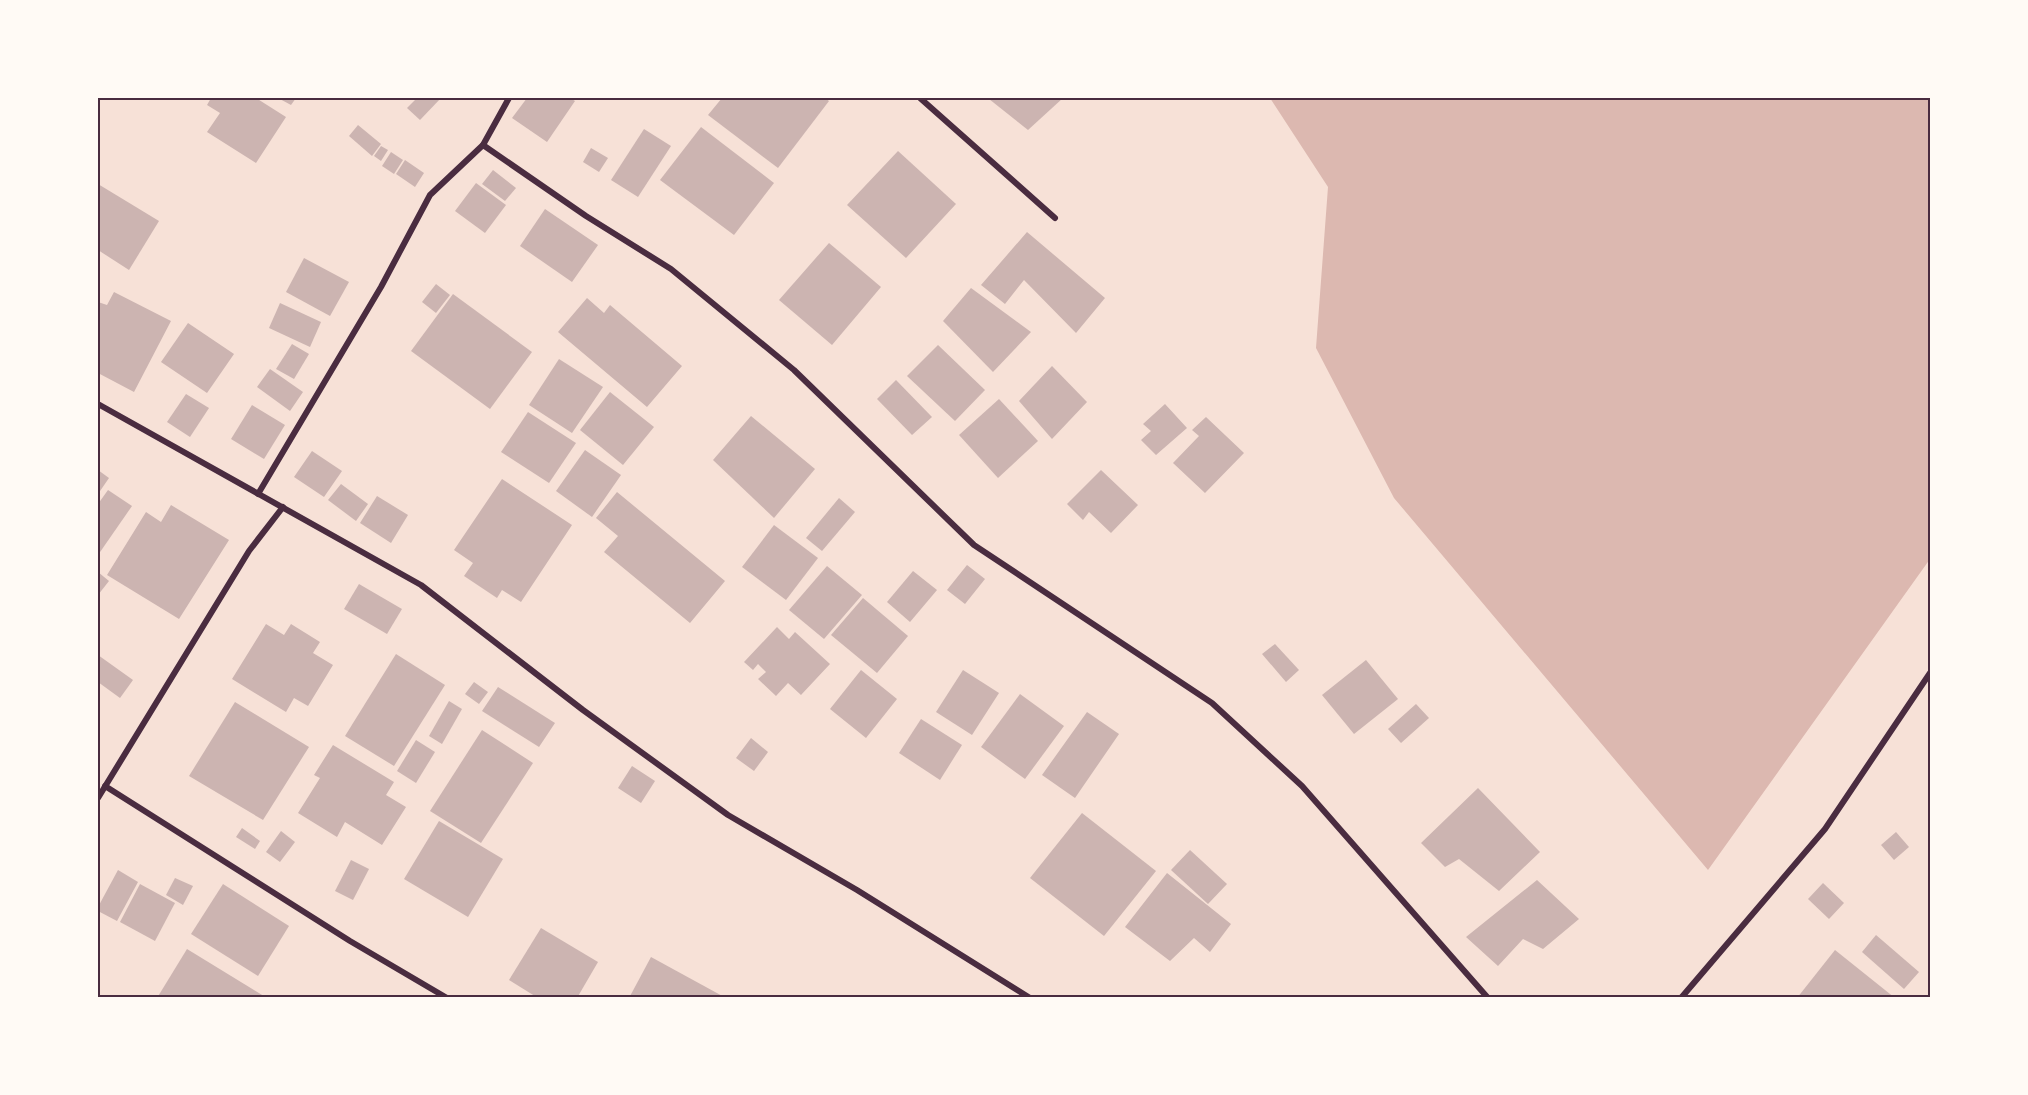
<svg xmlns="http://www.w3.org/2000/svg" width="2028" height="1095" font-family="Jost,sans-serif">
<rect width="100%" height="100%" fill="#f7e1d7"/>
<!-- water -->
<path fill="#dcb8b0" d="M1270 98H1930V559L1708 870 1394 498 1316 348 1328 187Z"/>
<!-- building -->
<g fill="#ccb4b1">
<path d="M211 98H256L286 117 256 163 207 132 220 113 207 105Z"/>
<path d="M278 98H296L291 105Z"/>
<path d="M417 98H441L420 120 407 108Z"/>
<path d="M527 98H570L575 101 547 142 512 118Z"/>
<path d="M722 98H825L829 101 778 168 708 115Z"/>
<path d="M991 98H1063L1028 130 989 99Z"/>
<path d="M358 125 381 144 372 156 349 136Z"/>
<path d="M701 127 774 183 734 235 660 180Z"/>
<path d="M644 129 671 146 638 197 611 180Z"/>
<path d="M381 146 388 150 381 161 374 156Z"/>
<path d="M591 148 608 158 599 172 583 162Z"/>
<path d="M898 151 956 204 906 258 847 205Z"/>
<path d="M391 152 403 160 394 174 382 166Z"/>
<path d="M405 160 424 173 415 187 396 174Z"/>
<path d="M493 170 516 188 505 201 482 184Z"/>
<path d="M476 183 506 205 485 233 455 211Z"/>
<path d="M98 184 159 221 129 270 98 250Z"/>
<path d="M545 209 598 245 572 282 520 246Z"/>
<path d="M1027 232 1105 298 1076 333 1024 280 1005 304 981 285Z"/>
<path d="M829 243 881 287 832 345 779 300Z"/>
<path d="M304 258 349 282 330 316 286 292Z"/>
<path d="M436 284 450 295 436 313 422 302Z"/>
<path d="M971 288 1031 332 993 372 943 321Z"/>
<path d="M114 292 171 321 134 392 98 373V302L107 305Z"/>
<path d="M453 294 532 352 490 409 411 351Z"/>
<path d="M587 298 604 313 610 305 682 366 647 407 558 332Z"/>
<path d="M280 303 321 322 310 347 269 328Z"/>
<path d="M188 323 234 354 207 393 161 362Z"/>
<path d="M292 344 309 354 294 379 276 369Z"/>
<path d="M938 345 985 390 955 421 907 376Z"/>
<path d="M559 359 603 387 572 433 529 405Z"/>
<path d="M1052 366 1087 402 1052 439 1019 401Z"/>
<path d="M270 369 303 392 290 411 257 387Z"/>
<path d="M896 380 932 417 912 435 877 399Z"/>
<path d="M610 392 654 427 623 465 580 430Z"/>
<path d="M186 394 209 408 190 437 167 422Z"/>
<path d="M999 399 1038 441 998 478 959 435Z"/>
<path d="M1165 404 1187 428 1156 455 1141 440 1151 431 1143 424Z"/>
<path d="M252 405 285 425 264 459 231 439Z"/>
<path d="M528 412 576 443 549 483 501 452Z"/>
<path d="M751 416 815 469 774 518 713 460Z"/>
<path d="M1206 417 1244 453 1205 493 1173 463 1199 436 1192 430Z"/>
<path d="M585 450 621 475 592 517 556 491Z"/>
<path d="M312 451 342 471 324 497 294 477Z"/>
<path d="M98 470 109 478 98 494Z"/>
<path d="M1101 470 1138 505 1111 533 1089 512 1083 520 1067 504Z"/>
<path d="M502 479 572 525 521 602 502 590 497 598 464 576 473 563 454 550Z"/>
<path d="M341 484 368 504 356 521 328 500Z"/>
<path d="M108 490 132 506 98 555V504Z"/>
<path d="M617 492 725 581 690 623 604 552 618 536 596 518Z"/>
<path d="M377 496 408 515 391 543 360 523Z"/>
<path d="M839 498 855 512 822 551 806 538Z"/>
<path d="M171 505 229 540 179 619 107 575 146 512 161 522Z"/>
<path d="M774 525 818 558 786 600 742 567Z"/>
<path d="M967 565 985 579 965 604 947 590Z"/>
<path d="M827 566 862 595 824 639 789 610Z"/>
<path d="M913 571 937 590 910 622 887 602Z"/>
<path d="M98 572 109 581 98 595Z"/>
<path d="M359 584 402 609 387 634 344 609Z"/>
<path d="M863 598 908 636 877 673 831 635Z"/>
<path d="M266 624 284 635 291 624 320 642 313 653 333 665 308 706 294 698 286 712 232 679Z"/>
<path d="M777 627 789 639 795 632 830 664 801 695 788 683 776 696 758 679 766 672 758 664 753 670 744 662Z"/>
<path d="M1275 644 1299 670 1286 682 1262 654Z"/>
<path d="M396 654 445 685 394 766 345 736Z"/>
<path d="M98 655 133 680 120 698 98 682Z"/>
<path d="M1366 660 1398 699 1354 734 1322 695Z"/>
<path d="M861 670 897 699 866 738 830 709Z"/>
<path d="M963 670 999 693 972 735 936 712Z"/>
<path d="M474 682 488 692 479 704 465 694Z"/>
<path d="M498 687 555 723 539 747 482 711Z"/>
<path d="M1020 694 1064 726 1025 779 981 747Z"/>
<path d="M449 701 462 709 442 744 429 736Z"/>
<path d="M235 702 309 747 263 820 189 776Z"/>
<path d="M1416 704 1429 718 1401 743 1388 729Z"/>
<path d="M1087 712 1119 734 1075 798 1042 775Z"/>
<path d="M921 719 962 745 940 780 899 753Z"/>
<path d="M482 730 533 763 481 843 430 811Z"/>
<path d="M751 738 768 752 754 771 736 758Z"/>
<path d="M416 740 435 752 416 783 397 771Z"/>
<path d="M333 745 394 782 386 795 406 807 382 845 345 822 337 837 298 813 320 778 314 775Z"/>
<path d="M632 766 655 781 641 803 618 788Z"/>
<path d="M1478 788 1540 852 1499 891 1459 859 1445 867 1421 843Z"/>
<path d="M1082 813 1156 871 1104 936 1030 878Z"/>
<path d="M439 821 503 859 468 917 404 879Z"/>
<path d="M242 828 260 841 255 849 236 837Z"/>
<path d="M281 831 295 842 280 862 266 852Z"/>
<path d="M1896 832 1909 847 1894 860 1881 845Z"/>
<path d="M1190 850 1227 884 1208 904 1171 870Z"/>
<path d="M351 860 369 869 353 900 335 891Z"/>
<path d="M118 870 138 882 117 921 98 911V907Z"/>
<path d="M1167 873 1231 924 1210 952 1194 938 1170 961 1125 927Z"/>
<path d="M175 878 193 886 183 905 166 895Z"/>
<path d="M1537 880 1579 919 1543 949 1523 939 1498 966 1466 937Z"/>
<path d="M1823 883 1844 903 1829 919 1808 899Z"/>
<path d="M140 884 175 903 155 941 120 922Z"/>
<path d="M223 884 289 926 258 976 191 934Z"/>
<path d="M541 928 598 962 577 998H538L509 980Z"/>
<path d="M1876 935 1919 972 1904 989 1862 952Z"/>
<path d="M187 949 267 998H157Z"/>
<path d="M1835 950 1895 998H1797Z"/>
<path d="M651 957 726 998H629Z"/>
</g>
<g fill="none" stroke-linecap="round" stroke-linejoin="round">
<!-- minor -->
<g stroke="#4a2c40" stroke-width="6">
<path d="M920 98 1055 218"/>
<path d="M483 145 586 216 671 269 794 370 974 545 1212 703 1302 786 1488 998"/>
<path d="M98 404 421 585 583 710 728 815 857 890 1030 998"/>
<path d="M258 494 381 287 430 195 483 145 509 98"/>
<path d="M105 786 350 941 447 998"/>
<path d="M98 798 249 551 283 507"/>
<path d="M1681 998 1825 829 1930 673"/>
</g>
</g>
<!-- border -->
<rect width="2028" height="1095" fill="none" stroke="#fffaf5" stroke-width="198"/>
<rect x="99" y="99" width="1830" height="897" fill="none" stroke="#4a2c40" stroke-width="2"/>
</svg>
